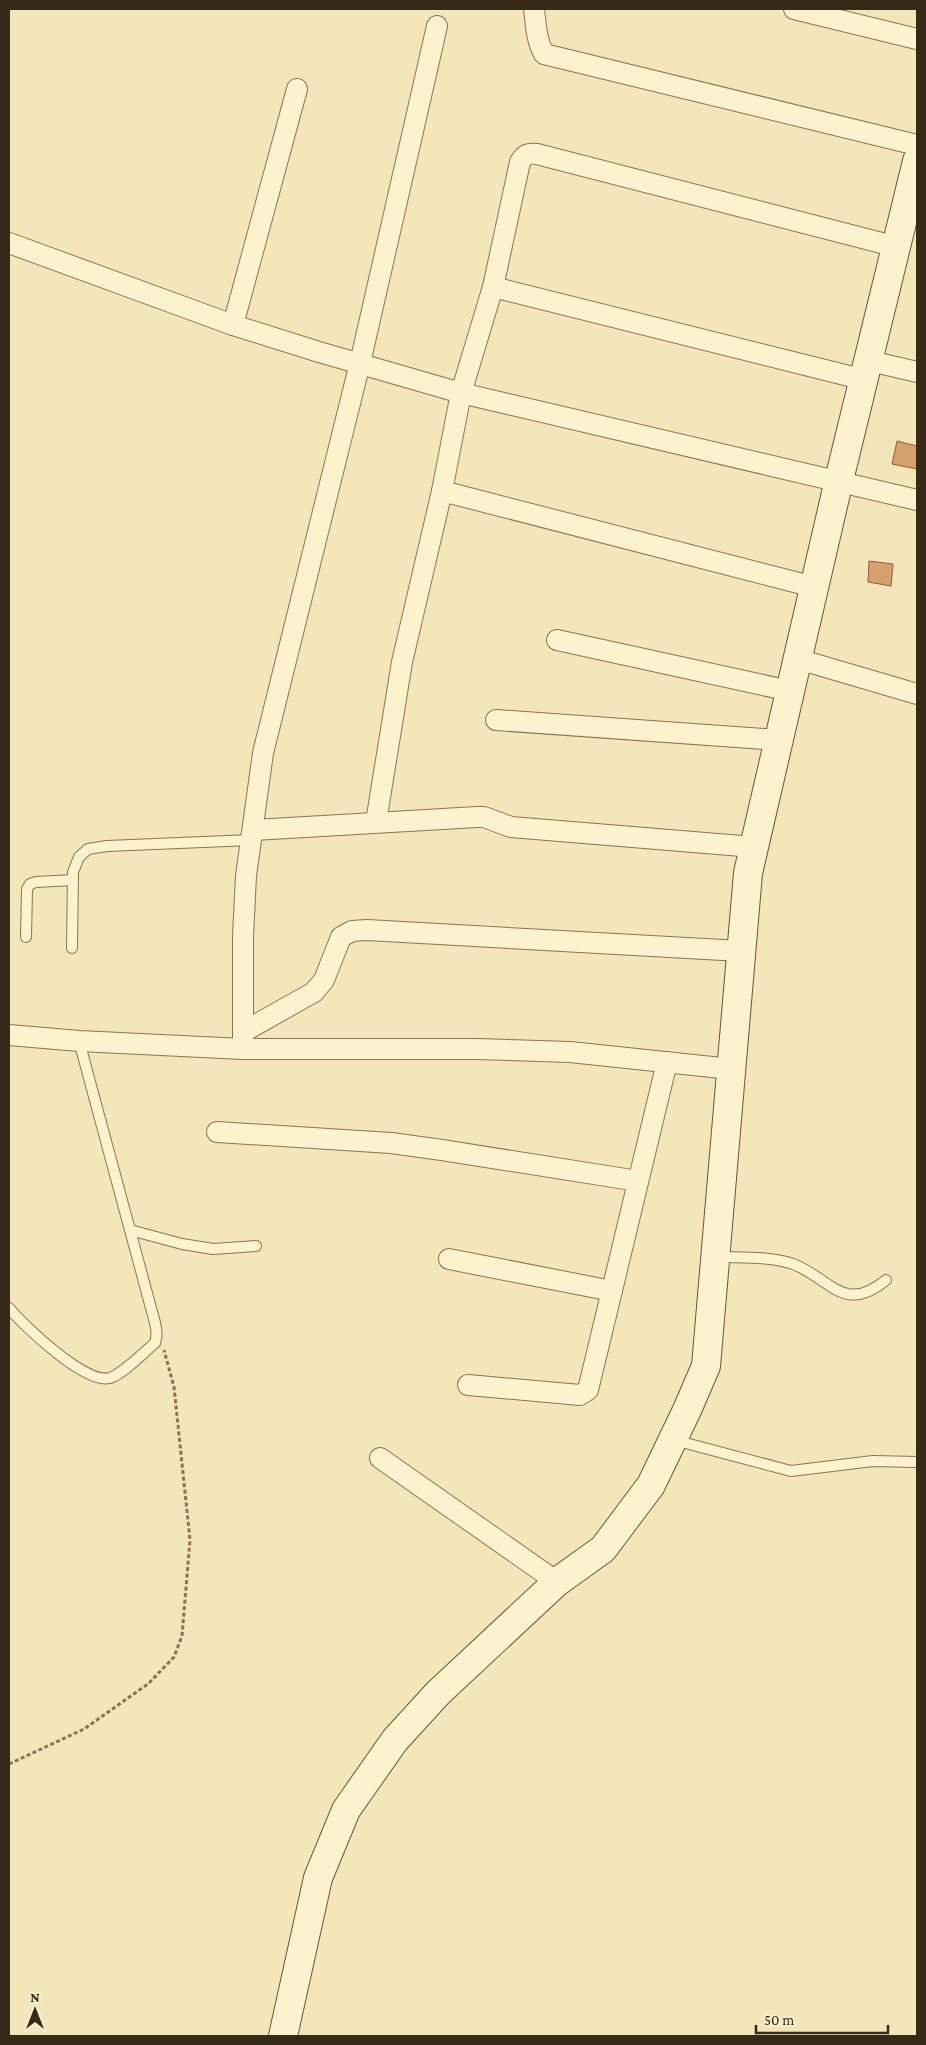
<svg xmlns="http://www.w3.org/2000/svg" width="926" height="2045" font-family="'Crimson Pro',serif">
<rect width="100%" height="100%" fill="#f2e6ba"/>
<!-- building -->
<g fill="#d4a06c" stroke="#8b5f37">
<path d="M897 441 917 446V469L892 464Z"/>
<path d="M869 561 893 564 891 586 868 582Z"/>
</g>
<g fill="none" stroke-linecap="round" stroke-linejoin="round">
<defs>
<g id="service">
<path d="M26 937 27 889 30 884 36 882 73 880"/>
<path d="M72 948 73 872 79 857 88 849 107 846 251 840"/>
<path d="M130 1230 182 1244 213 1249 256 1246"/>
<path d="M717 1257C742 1258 770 1256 793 1264 830 1278 844 1315 886 1280"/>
<path d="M9 1308C24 1326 86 1385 110 1378 124 1373 143 1353 155 1343 159 1331 154 1320 151 1308L79 1041"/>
<path d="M674 1440 791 1471 873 1461 917 1462"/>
</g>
<g id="minor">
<path d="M534 9C536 24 536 40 544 54L917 145"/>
<path d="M794 9 917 39"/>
<path d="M9 243 233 325 319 352 461 393 917 500"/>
<path d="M493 287 865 380"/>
<path d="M233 325 297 89"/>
<path d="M870 361 917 372"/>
<path d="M442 491 814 587"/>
<path d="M557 640 790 691"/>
<path d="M798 659 917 694"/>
<path d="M496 720 779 740"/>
<path d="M376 822 402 662 442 491 461 393 493 287 520 162C525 154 528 153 537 154L897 247"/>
<path d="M253 830 477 817H484L511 827 754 847"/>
<path d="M243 1032 314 992 324 980 341 937 352 931 367 930 741 951"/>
<path d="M9 1035 79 1041 243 1049H476L570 1052 731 1069"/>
<path d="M243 1049V936L246 876 263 753 360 363 437 26"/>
<path d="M217 1132 391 1143 442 1150 638 1181"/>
<path d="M449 1259 612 1291"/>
<path d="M468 1385 580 1395 588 1390 667 1062"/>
<path d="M380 1458 557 1582"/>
</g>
<path id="secondary" d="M283 2036 318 1878 346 1810 395 1740 438 1693 557 1582 603 1549 651 1485 687 1410 706 1366 748 873 839 480 917 161"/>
</defs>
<!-- service casing -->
<use href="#service" stroke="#8a7553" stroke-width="12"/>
<!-- minor casing -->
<use href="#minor" stroke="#8a7553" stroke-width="22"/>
<!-- secondary casing -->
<use href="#secondary" stroke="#6b5536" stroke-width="30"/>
<!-- path -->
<path stroke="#8a7553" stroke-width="3" stroke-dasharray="4 2.5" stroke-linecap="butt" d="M9 1764 84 1729 148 1684 174 1657 182 1636 190 1540 174 1387 164 1350"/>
<!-- service -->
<use href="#service" stroke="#fcf2cd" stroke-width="10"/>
<!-- minor -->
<use href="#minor" stroke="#fcf2cd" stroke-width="20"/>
<!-- secondary -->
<use href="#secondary" stroke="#fcf2cd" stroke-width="28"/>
</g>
<!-- border -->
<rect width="926" height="2045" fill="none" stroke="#372a19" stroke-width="20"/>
<!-- north arrow -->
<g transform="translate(35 2010)" stroke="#f8efca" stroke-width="4" paint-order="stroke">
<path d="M0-4L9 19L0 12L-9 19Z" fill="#372a19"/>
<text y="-8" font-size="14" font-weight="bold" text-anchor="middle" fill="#372a19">N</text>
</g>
<!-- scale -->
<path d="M756 2025v8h132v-8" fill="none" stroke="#372a19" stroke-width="2.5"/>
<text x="764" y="2025" font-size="15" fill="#372a19" stroke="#f8efca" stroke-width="4" paint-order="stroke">50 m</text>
</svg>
